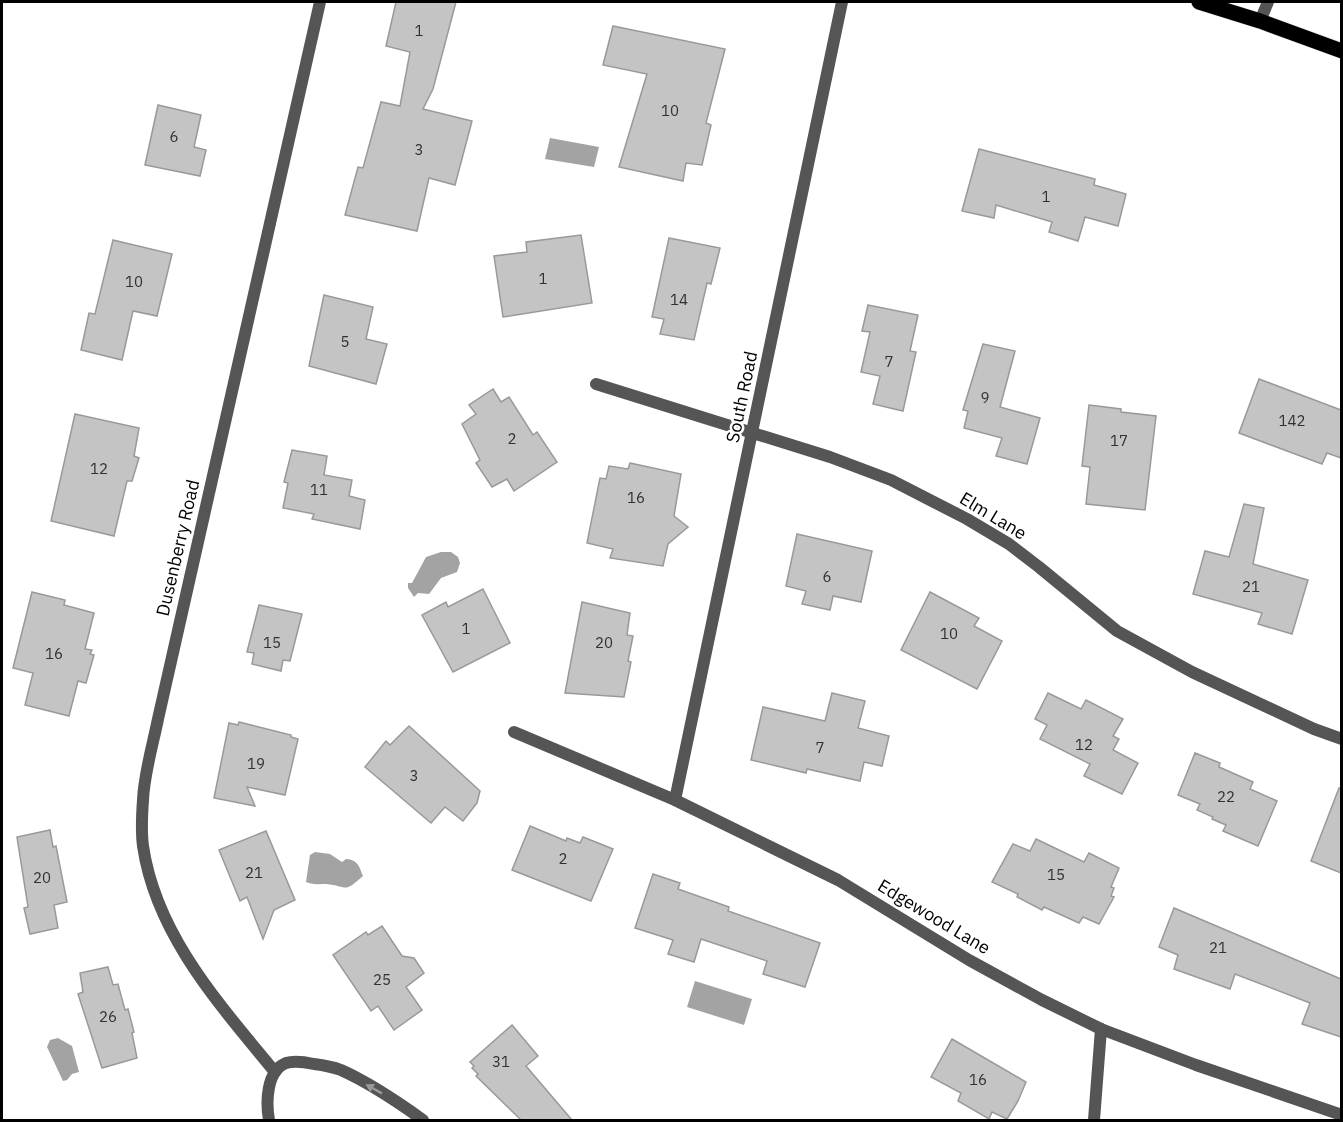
<svg xmlns="http://www.w3.org/2000/svg" width="1343" height="1122" font-family="'IBM Plex Sans',sans-serif">
<rect width="100%" height="100%" fill="#fff"/>
<!-- water -->
<g fill="#a3a3a3">
<path d="M550 138 599 147 594 167 545 159Z"/>
<path d="M441 552H451L458 557 460 563 457 572 441 578 429 594 418 593 414 597 408 588V583H412L426 557Z"/>
<path d="M315 852 330 854 342 862 346 859C358 860 359 866 363 876 343 894 348 886 326 884 318 884 313 885 306 882L310 855Z"/>
<path d="M695 981 752 999 744 1025 687 1007Z"/>
<path d="M58 1038 72 1046 79 1072 72 1074 67 1080 63 1081 47 1047 50 1040Z"/>
</g>
<!-- building -->
<g fill="#c4c4c4" stroke="#999" stroke-width="1.5">
<path d="M396 2H456L433 89 423 109 472 121 455 185 429 178 417 231 345 215 358 167 363 168 381 102 400 106 410 52 386 46Z"/>
<path d="M613 26 725 49 706 123 711 125 702 165 686 163 683 181 619 167 647 74 603 65Z"/>
<path d="M158 105 201 115 194 147 206 150 200 176 145 165Z"/>
<path d="M979 149 1095 179 1094 185 1126 194 1118 226 1085 217 1078 241 1049 232 1052 222 996 205 994 218 962 211Z"/>
<path d="M581 235 592 303 503 317 494 256 527 252 526 242Z"/>
<path d="M669 238 720 248 711 284 707 283 694 340 660 334 664 319 652 317Z"/>
<path d="M113 240 172 254 157 316 133 311 122 360 81 350 89 313 95 314Z"/>
<path d="M324 295 373 307 366 339 387 344 376 384 309 366Z"/>
<path d="M868 305 918 315 910 351 916 352 903 411 873 404 880 376 861 372 870 332 862 331Z"/>
<path d="M983 344 1015 351 1000 407 1040 418 1027 464 996 456 1002 438 964 428 968 411 963 410Z"/>
<path d="M1259 379 1341 410V458L1327 453 1322 464 1239 433Z"/>
<path d="M493 389 501 402 509 397 533 435 537 432 557 462 514 491 507 479 492 487 476 463 480 460 462 424 476 414 469 405Z"/>
<path d="M1089 405 1121 409V412L1156 416 1145 510 1086 504 1090 467 1082 466Z"/>
<path d="M75 414 139 428 134 456 139 458 132 481H127L114 536 51 521Z"/>
<path d="M292 450 327 456 324 475 352 480 349 496 365 500 360 529 312 519 314 514 283 508 288 483 284 482Z"/>
<path d="M630 463 681 474 674 516 688 527 668 544 663 566 610 558 613 549 587 543 600 478 606 479 609 466 628 469Z"/>
<path d="M1244 504 1264 508 1253 564 1308 580 1292 634 1258 624 1262 613 1193 594 1205 551 1229 557Z"/>
<path d="M797 534 872 551 861 602 833 596 830 610 802 604 806 591 786 586Z"/>
<path d="M483 589 510 643 453 672 422 615 446 602 448 607Z"/>
<path d="M32 592 65 600 64 605 94 613 85 649 92 650 90 654 94 655 86 683 78 681 69 716 25 705 33 673 13 668Z"/>
<path d="M930 592 979 618 974 626 1002 641 977 689 901 650Z"/>
<path d="M582 602 630 613 627 635 633 636 628 661 631 662 624 697 565 693Z"/>
<path d="M259 605 302 614 290 661 283 660 281 671 252 664 254 653 247 652Z"/>
<path d="M832 693 865 701 858 728 889 736 882 766 864 762 860 781 807 769 806 773 751 760 763 707 825 721Z"/>
<path d="M1048 693 1081 709 1086 700 1123 719 1113 736 1119 739 1113 750 1138 763 1122 794 1084 776 1090 764 1040 739 1047 725 1035 719Z"/>
<path d="M239 722 291 735V737L298 739 285 795 247 787 255 806 214 798 229 723 238 725Z"/>
<path d="M409 726 480 791 477 803 463 821 445 807 431 823 365 767 386 741 390 745Z"/>
<path d="M1195 753 1220 763 1219 767 1253 782 1250 789 1277 801 1258 846 1223 831 1226 825 1212 819 1213 817 1197 810 1200 804 1178 795Z"/>
<path d="M1339 788H1341V873L1311 861Z"/>
<path d="M530 826 566 841 567 838 580 843 583 837 613 849 591 901 512 870Z"/>
<path d="M50 830 53 847 56 846 67 902 54 905 58 928 30 934 24 908 28 907 17 837Z"/>
<path d="M266 831 295 900 274 910 263 939 247 897 240 901 219 850Z"/>
<path d="M1036 839 1084 862 1089 853 1119 868 1111 887 1114 888 1111 896 1114 897 1099 924 1083 917 1079 923 1044 907 1042 910 1017 897 1018 894 992 882 1013 844 1030 851Z"/>
<path d="M653 874 680 883 678 889 729 907 728 911 820 943 805 987 763 974 767 961 701 939 694 962 668 954 673 940 635 928Z"/>
<path d="M1174 908 1341 979V1037L1302 1024 1310 1003 1235 974 1230 989 1174 969 1178 955 1159 947Z"/>
<path d="M382 926 402 956 414 958 424 973 406 987 422 1010 394 1030 378 1006 371 1011 333 955 366 932 368 935Z"/>
<path d="M108 967 113 985 118 984 125 1010 128 1009 134 1032 132 1033 137 1058 102 1068 78 994 83 992 80 973Z"/>
<path d="M512 1025 538 1056 526 1066 572 1120H521L476 1076 478 1074 472 1068 474 1066 470 1062Z"/>
<path d="M952 1039 1026 1082 1018 1101 1007 1119 992 1112 989 1119 958 1101 961 1093 931 1077Z"/>
</g>
<g fill="none" stroke-linecap="round" stroke-linejoin="round">
<defs>
<path id="primary" d="M1199 2 1260 21 1342 51"/>
</defs>
<!-- primary casing -->
<use href="#primary" stroke="#dbdbdb" stroke-width="16"/>
<!-- street -->
<g stroke="#555" stroke-width="12">
<path d="M1260 21 1268 2"/>
<path d="M596 384 830 457 891 480 967 519 1009 544 1039 567 1117 631 1192 672 1314 729 1342 739"/>
<path d="M514 732 675 800 838 880 969 960 1042 1000 1101 1029 1196 1065 1342 1115"/>
<path d="M675 800 842 2"/>
<path d="M275 1072C220 1005 156 935 143 846 141 831 142 814 143 800 144 774 153 744 158 719L320 2"/>
<path d="M269 1120C266 1103 266 1071 286 1063 295 1060 305 1062 314 1064 322 1065 333 1067 341 1070 370 1083 398 1102 423 1120"/>
<path d="M1094 1120 1101 1029"/>
</g>
<!-- primary -->
<use href="#primary" stroke="#000" stroke-width="15"/>
</g>
<!-- one-way arrows -->
<defs><path id="oneway-solid" d="M-6-.8H1V-3.2L6.5 0L1 3.2V.8H-6Z" transform="scale(1.5)"/></defs>
<use fill="#999" href="#oneway-solid" transform="translate(374 1089) rotate(-151)"/>
<g text-anchor="middle" stroke-width="5" stroke-linejoin="round" paint-order="stroke">
<!-- number labels -->
<g font-size="15" fill="#313131">
<text x="419" y="36">1</text>
<text x="670" y="116">10</text>
<text x="174" y="142">6</text>
<text x="419" y="155">3</text>
<text x="1046" y="202">1</text>
<text x="543" y="284">1</text>
<text x="134" y="287">10</text>
<text x="679" y="305">14</text>
<text x="345" y="347">5</text>
<text x="889" y="367">7</text>
<text x="985" y="403">9</text>
<text x="1292" y="426">142</text>
<text x="512" y="444">2</text>
<text x="1119" y="446">17</text>
<text x="99" y="474">12</text>
<text x="319" y="495">11</text>
<text x="636" y="503">16</text>
<text x="827" y="582">6</text>
<text x="1251" y="592">21</text>
<text x="466" y="634">1</text>
<text x="949" y="639">10</text>
<text x="272" y="648">15</text>
<text x="604" y="648">20</text>
<text x="54" y="659">16</text>
<text x="1084" y="750">12</text>
<text x="820" y="753">7</text>
<text x="256" y="769">19</text>
<text x="414" y="781">3</text>
<text x="1226" y="802">22</text>
<text x="563" y="864">2</text>
<text x="254" y="878">21</text>
<text x="1056" y="880">15</text>
<text x="42" y="883">20</text>
<text x="1218" y="953">21</text>
<text x="382" y="985">25</text>
<text x="108" y="1022">26</text>
<text x="501" y="1067">31</text>
<text x="978" y="1085">16</text>
</g>
<!-- street labels -->
<g font-size="18" fill="#000" stroke="#fff">
<text transform="translate(742 397) rotate(-78)" y="6">South Road</text>
<text transform="translate(993 516) rotate(31)" y="6">Elm Lane</text>
<text transform="translate(178 548) rotate(-77)" y="6">Dusenberry Road</text>
<text transform="translate(934 917) rotate(31)" y="6">Edgewood Lane</text>
</g>
</g>
<!-- border -->
<rect width="1343" height="1122" fill="none" stroke="#000000" stroke-width="6"/>
</svg>
